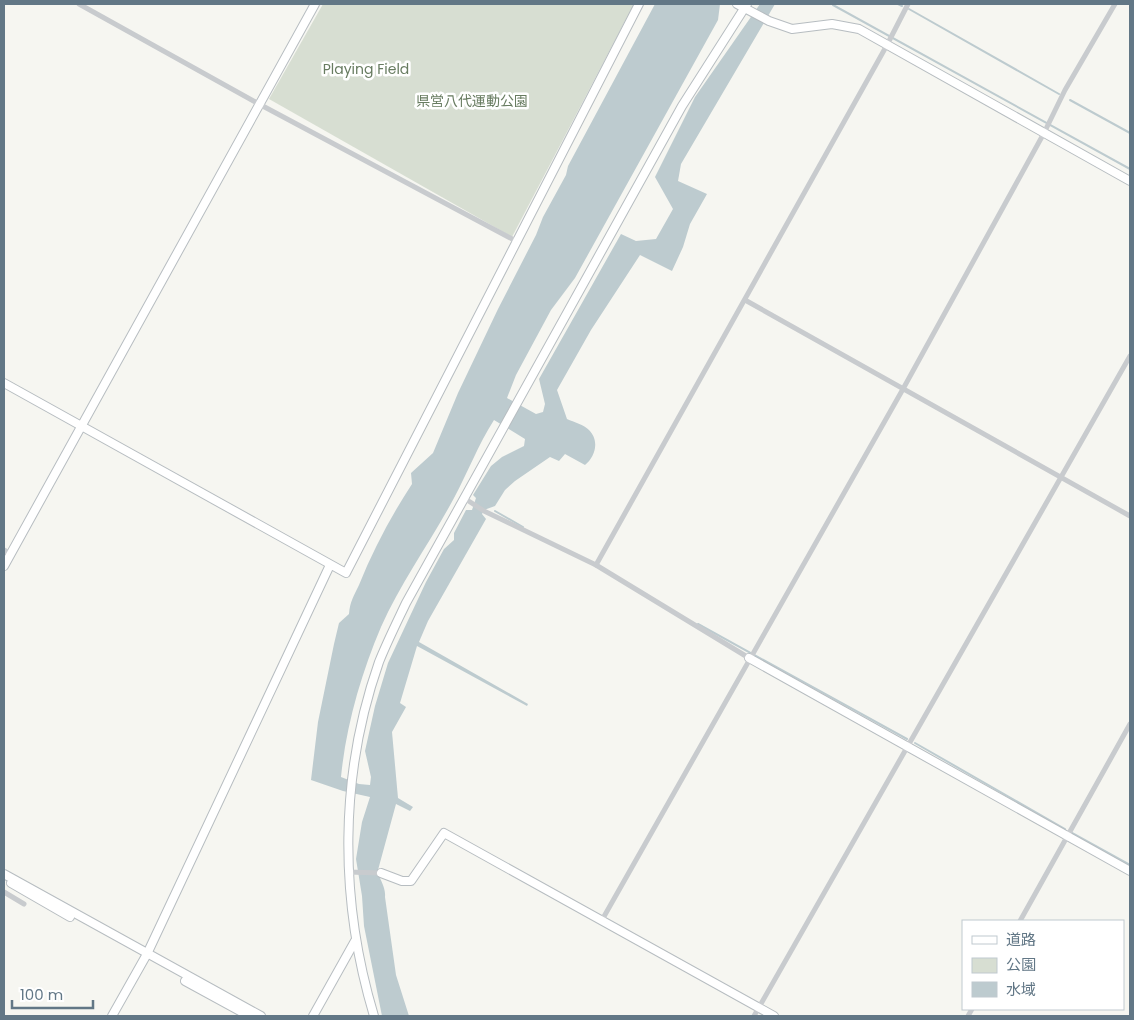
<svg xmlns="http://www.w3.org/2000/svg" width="1134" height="1020" font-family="Poppins,'Noto Sans JP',sans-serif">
<rect width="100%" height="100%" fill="#f6f6f1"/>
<!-- green -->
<path fill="#d7ded2" d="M323 4H634L512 237 269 99Z"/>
<!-- water -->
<path fill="#bdcbcf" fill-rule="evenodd" d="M655 4H720L718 20 575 278 551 310 516 375 507 398 536 414 543 412 545 404 539 379 621 234 636 241 656 239 673 209 655 177 695 97 760 4H775L681 164 678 181 707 194 690 224 683 247 672 271 640 255 591 330 557 390 567 419C574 422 584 425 589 430 600 441 595 457 585 465L565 454 559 461 550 457 515 481 505 490 495 506 484 510 482 514 486 519 428 621 419 642 528 704 527 706 417 646 400 703 406 707 392 732 398 798 413 807 410 811 396 804 378 870C379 880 386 886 385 897L396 975 409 1016H382L364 926 362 896 356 859 362 822 370 797 343 791 311 780 318 722 334 644 339 623 349 614C350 601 354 596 359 585 373 550 391 516 412 484L411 473 433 453 458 393 498 309 536 235 543 217 566 175 568 166ZM494 420 525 439 524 446 502 457 491 466 473 495 476 498 472 510H466L454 533V540L444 549 426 582 388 663 375 706 365 751 371 777 370 785 359 784 341 777C346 726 361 674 381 627 401 582 431 541 454 498 468 472 478 445 494 420Z"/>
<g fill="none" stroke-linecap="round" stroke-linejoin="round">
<!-- stream -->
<g stroke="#bdcbcf" stroke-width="2">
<path d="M898 4 902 6"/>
<path d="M833 5 1130 169"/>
<path d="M909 9 1059 94"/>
<path d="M1070 100 1130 133"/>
<path d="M495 511 523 527"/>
<path d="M698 624 907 739"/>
<path d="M915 743 1065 829"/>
<path d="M1072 833 1130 865"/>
</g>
<defs>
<g id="secondary">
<path d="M737 4 769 21 792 29 832 24 859 29 1130 181"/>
<path d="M4 383 346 573 639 4"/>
<path d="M4 566 315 4"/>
<path d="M749 658 1130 871"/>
<path d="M381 873 402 881H411L444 833 774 1016"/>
<path d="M4 874 261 1016"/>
<path d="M11 883 70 917"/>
<path d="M185 981 249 1016"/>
<path d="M112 1016 147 954 330 565"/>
<path d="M313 1016 355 941"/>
<path d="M374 1016C339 900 339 776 379 662 387 642 397 622 406 603L682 106 747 4"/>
</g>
</defs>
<!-- secondary casing -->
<use href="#secondary" stroke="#b7bdc1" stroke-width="10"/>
<!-- street -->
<g stroke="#c8cbce" stroke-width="5">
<path d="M79 4 259 104 516 241"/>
<path d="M745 300 1130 516"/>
<path d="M464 498 484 511 596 565 749 658"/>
<path d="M4 550 11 554"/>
<path d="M596 565 887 45 908 4"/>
<path d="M348 872 381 873"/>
<path d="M4 892 24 904"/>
<path d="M602 920 903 389 1044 133 1065 90 1115 4"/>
<path d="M1020 921 1130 724"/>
<path d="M754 1016 1130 356"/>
<path d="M968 1016 972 1009"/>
</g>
<!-- secondary -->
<use href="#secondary" stroke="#fff" stroke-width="8"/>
</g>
<g text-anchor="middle" stroke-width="5" stroke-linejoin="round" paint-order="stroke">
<!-- park labels -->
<g font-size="14" fill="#687c61" stroke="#fff">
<text x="366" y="74">Playing Field</text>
<text x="472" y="106">県営八代運動公園</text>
</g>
</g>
<!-- border -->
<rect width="1134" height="1020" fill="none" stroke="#627786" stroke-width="10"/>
<!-- legend -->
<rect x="962" y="920" width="162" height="90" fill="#ffffff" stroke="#c0c9cf"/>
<rect x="972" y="936" width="25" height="8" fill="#ffffff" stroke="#c0c9cf"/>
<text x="1006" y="945" font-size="15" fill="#627786">道路</text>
<rect x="972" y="958" width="25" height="15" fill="#d7ded2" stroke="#c0c9cf"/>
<text x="1006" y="970" font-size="15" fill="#627786">公園</text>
<rect x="972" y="982" width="25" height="15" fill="#bdcbcf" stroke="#c0c9cf"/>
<text x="1006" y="995" font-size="15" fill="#627786">水域</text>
<!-- scale -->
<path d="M12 1000v8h81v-8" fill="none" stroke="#627786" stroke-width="2.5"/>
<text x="20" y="1000" font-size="15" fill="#627786" stroke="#ffffff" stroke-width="4" paint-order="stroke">100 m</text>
</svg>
